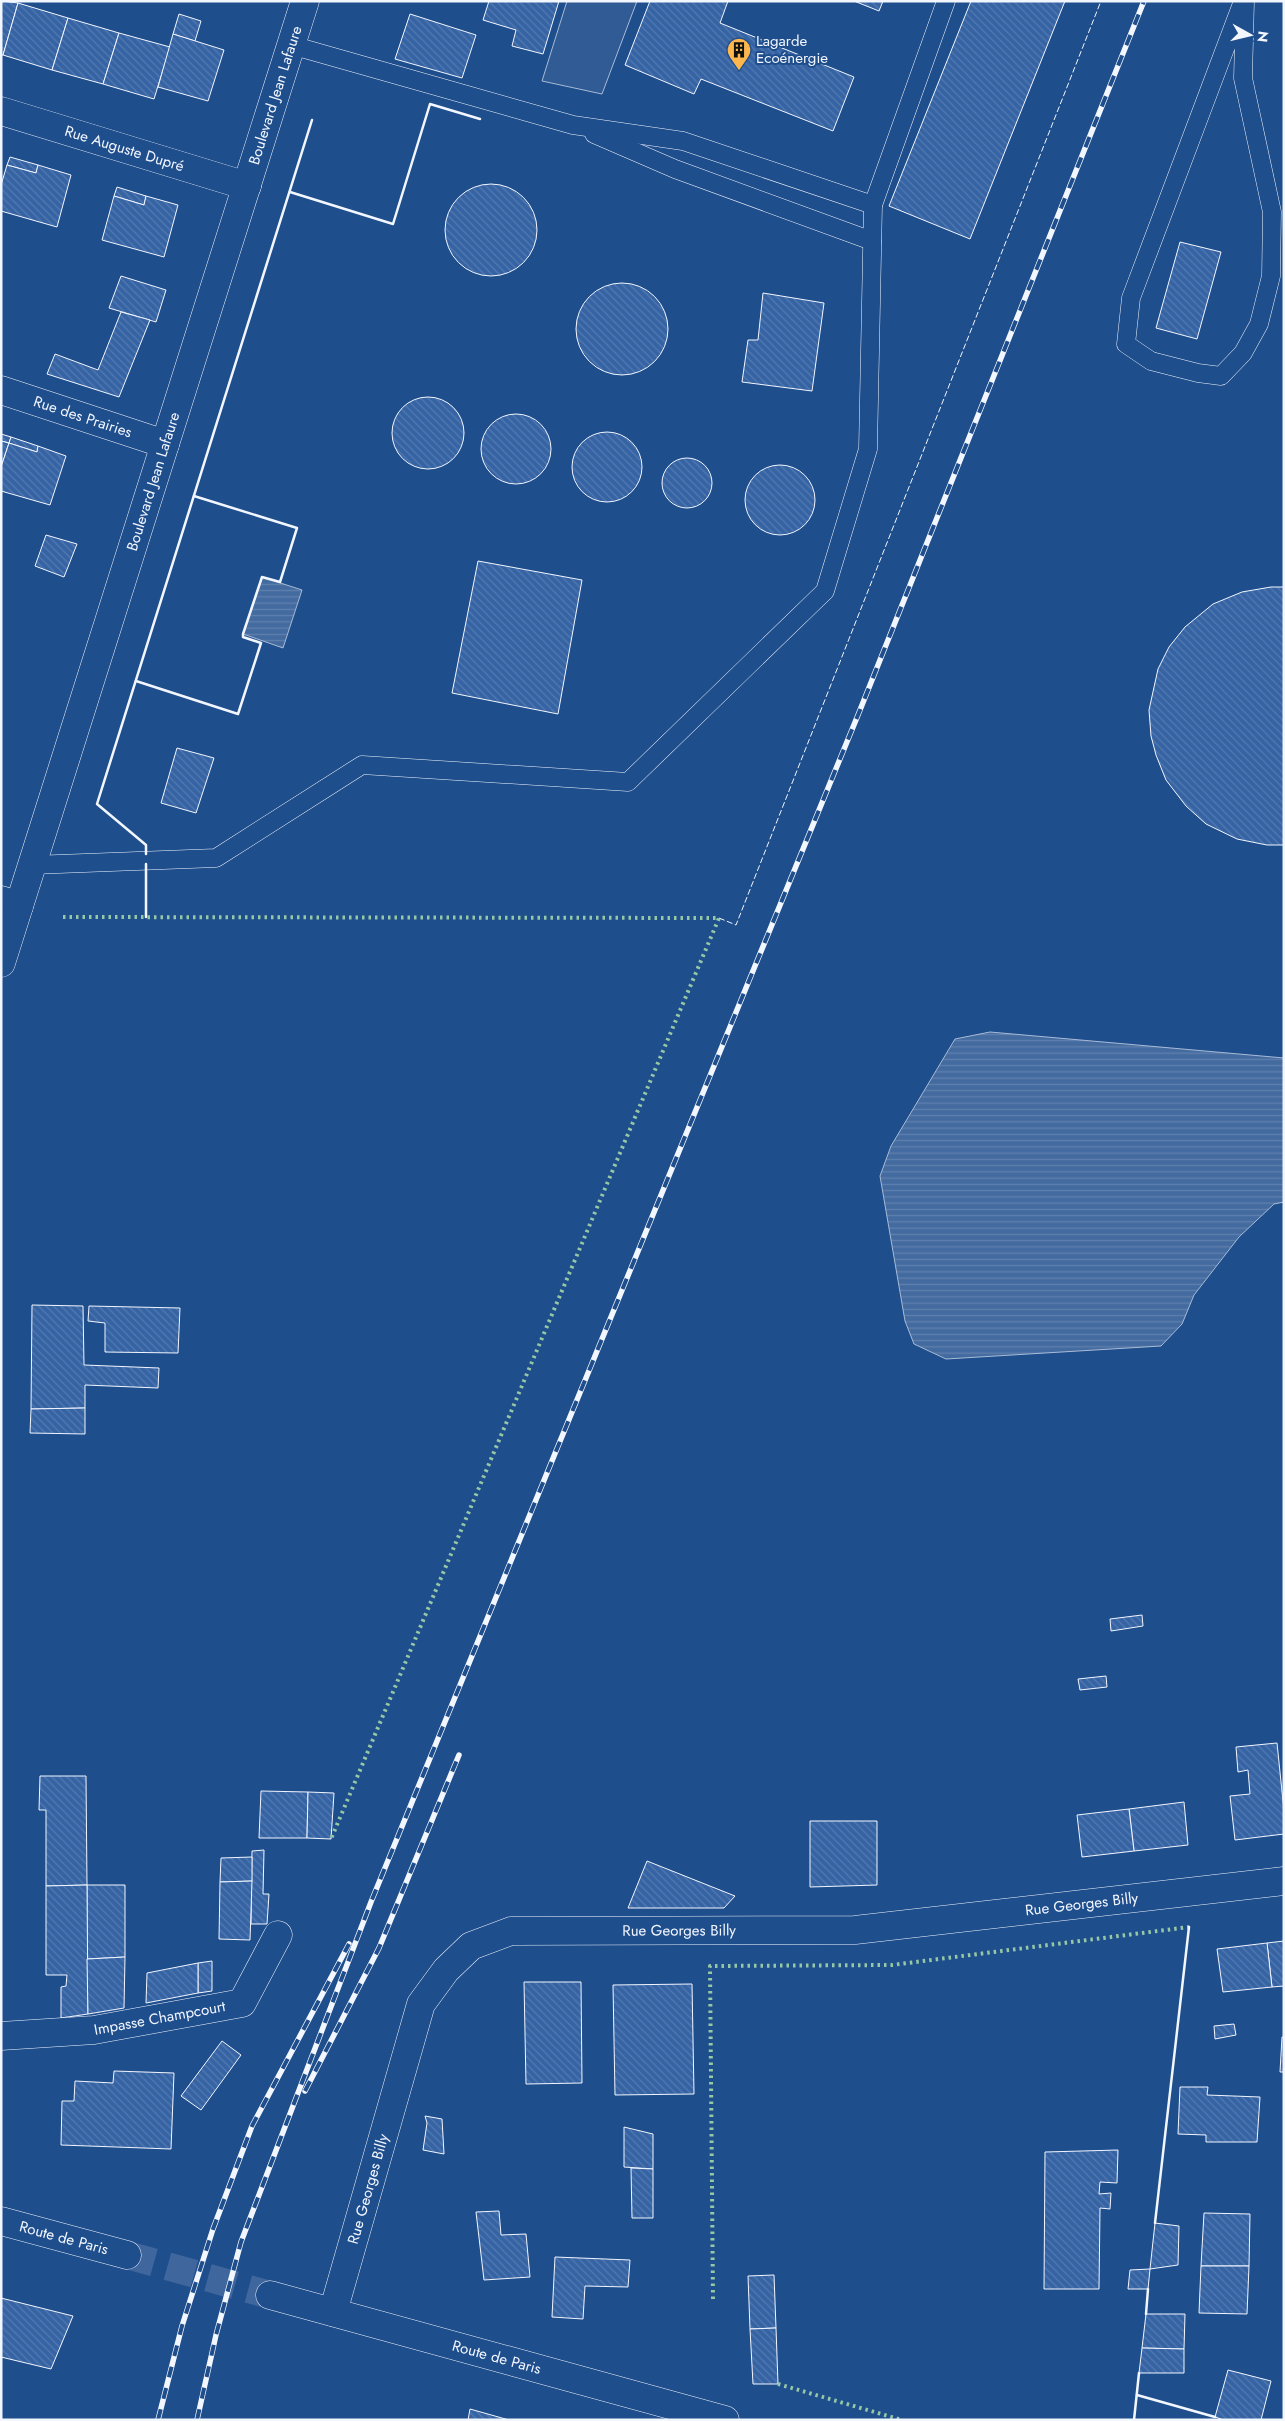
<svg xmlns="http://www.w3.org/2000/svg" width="1285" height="2421" font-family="Jost,sans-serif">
<defs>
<pattern id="water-rules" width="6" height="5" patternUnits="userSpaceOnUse" patternTransform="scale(1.25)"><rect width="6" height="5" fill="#446ba0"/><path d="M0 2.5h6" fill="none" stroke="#5f81ae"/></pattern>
<pattern id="building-back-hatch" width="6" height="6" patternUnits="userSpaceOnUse" patternTransform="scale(1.25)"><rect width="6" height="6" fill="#3563a3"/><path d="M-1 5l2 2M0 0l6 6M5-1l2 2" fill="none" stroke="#537ab1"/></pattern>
</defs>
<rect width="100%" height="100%" fill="#1f4e8c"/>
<!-- built -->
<path fill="#305b95" stroke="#a8bbd7" d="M567 1H637L602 94 542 81Z"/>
<!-- water -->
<g fill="url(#water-rules)" stroke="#a8bbd7">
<path d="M262 577 302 590 283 648 243 634Z"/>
<path d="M990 1032 1284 1058V1202L1274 1204 1239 1237 1194 1295 1182 1324 1161 1346 946 1359 914 1344 905 1321 880 1176 891 1146 955 1039Z"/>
</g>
<!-- building -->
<g fill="url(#building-back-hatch)" stroke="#f2f6ff">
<path d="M1 1 18 3 3 55H1Z"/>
<path d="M489 1H559L543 54 512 46 516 30 483 20Z"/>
<path d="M650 1H728L720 23 854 77 833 131 701 79 694 94 625 65Z"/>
<path d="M854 1H883L879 11Z"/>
<path d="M971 1H1065L970 239 889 206Z"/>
<path d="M18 3 68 18 52 70 3 55Z"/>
<path d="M179 14 201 21 195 41 173 34Z"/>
<path d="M410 14 476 35 462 78 395 59Z"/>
<path d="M68 18 119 33 103 84 52 70Z"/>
<path d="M119 33 170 47 154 99 103 84Z"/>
<path d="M173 34 224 50 208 101 158 87Z"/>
<path d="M10 157 38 165 36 173 7 165Z"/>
<path d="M7 165 36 173 38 165 71 175 57 227 1 211V185Z"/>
<circle cx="491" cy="230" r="46"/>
<path d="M117 187 146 196 144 205 114 196Z"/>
<path d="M114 196 144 205 146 196 178 205 164 257 102 240Z"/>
<path d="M1180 242 1221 252 1197 339 1156 328Z"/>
<path d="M121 276 166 290 156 322 109 308Z"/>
<circle cx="622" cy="329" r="46"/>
<path d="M763 293 824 303 812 391 742 382 748 340H758Z"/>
<path d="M121 312 150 320 119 397 47 374 55 354 98 370Z"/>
<circle cx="428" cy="433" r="36"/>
<circle cx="516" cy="449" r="35"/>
<circle cx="607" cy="467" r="35"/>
<path d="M1 434 11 437 9 443 1 441Z"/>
<path d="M11 437 38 446 37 452 9 443Z"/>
<path d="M1 441 9 443 1 467Z"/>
<path d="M9 443 37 452 38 446 66 456 50 505 1 491V467Z"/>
<circle cx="687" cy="483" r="25"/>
<circle cx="780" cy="500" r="35"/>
<path d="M46 535 77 544 64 577 35 566Z"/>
<path d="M478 561 582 580 558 714 452 693Z"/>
<path d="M1271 587H1284V845H1267L1237 839 1206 824 1186 806 1166 780 1156 755 1151 736 1149 710 1158 669 1169 647 1185 627 1213 604 1242 592Z"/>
<path d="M177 748 214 758 196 813 161 803Z"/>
<path d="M32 1305 83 1306 84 1365 159 1368 158 1388 85 1385V1408L31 1409Z"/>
<path d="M89 1306 180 1308 178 1353 105 1352V1323L88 1321Z"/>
<path d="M85 1408V1434L30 1433 31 1409Z"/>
<path d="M1142 1615 1143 1626 1111 1631 1110 1619Z"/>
<path d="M1106 1676 1107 1687 1080 1690 1078 1679Z"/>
<path d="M1277 1743 1284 1811V1834L1235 1840 1230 1796 1250 1794 1248 1770 1238 1772 1236 1747Z"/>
<path d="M40 1776H86L87 1885 46 1886V1810H39Z"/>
<path d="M261 1791 308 1792 307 1838H259Z"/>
<path d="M308 1792 334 1793 331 1839 307 1838Z"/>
<path d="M1184 1802 1188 1845 1134 1851 1129 1809Z"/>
<path d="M1129 1809 1134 1851 1082 1857 1077 1815Z"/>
<path d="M810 1821H877V1885L810 1887Z"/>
<path d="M264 1850 263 1894H269L267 1924H251L252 1851Z"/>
<path d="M252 1857V1881L220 1882 221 1858Z"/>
<path d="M647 1861 735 1896 724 1908H628Z"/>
<path d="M252 1881 250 1940 219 1939 220 1882Z"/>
<path d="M87 1885H125V1957L87 1959Z"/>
<path d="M87 1885 88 2014 61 2018V1987L66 1986 67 1975H46V1886Z"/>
<path d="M1284 1941V1986L1272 1987 1267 1943Z"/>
<path d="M1267 1943 1272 1987 1223 1992 1217 1949Z"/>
<path d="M125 1957 124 2008 88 2014 87 1959Z"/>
<path d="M212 1961V1991L198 1993V1963Z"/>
<path d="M198 1963V1993L146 2003 147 1973Z"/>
<path d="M524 1982H581L582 2083 526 2084Z"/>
<path d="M692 1984 694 2094 615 2095 613 1985Z"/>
<path d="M1234 2024 1236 2035 1215 2039 1214 2026Z"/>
<path d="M1282 2037H1284V2072H1280Z"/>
<path d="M222 2041 241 2055 201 2110 181 2096Z"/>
<path d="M114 2071 174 2073 171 2149 61 2145 62 2101H74L75 2081 113 2083Z"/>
<path d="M1180 2087H1208L1207 2095 1260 2097 1257 2142H1206V2135L1178 2134Z"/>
<path d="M425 2116 442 2119 444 2154 423 2150 427 2123Z"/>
<path d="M624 2127 653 2134V2169L624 2167Z"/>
<path d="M1118 2150 1117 2183 1100 2182 1099 2194 1111 2193 1110 2209 1100 2208 1099 2289H1044L1045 2152Z"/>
<path d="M631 2168 653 2169V2218H632Z"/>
<path d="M499 2211 501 2235 526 2234 530 2277 484 2280 476 2212Z"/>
<path d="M1204 2213 1250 2214 1249 2266H1201Z"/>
<path d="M1155 2223 1179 2226 1178 2265 1150 2269Z"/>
<path d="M555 2257 630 2260 628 2287 585 2286 583 2319 552 2317Z"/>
<path d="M1201 2266H1249L1247 2314 1199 2313Z"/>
<path d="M1150 2269 1148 2289H1128L1130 2270Z"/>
<path d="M774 2275 776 2328 750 2329 748 2276Z"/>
<path d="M1 2298 73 2316 51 2369 1 2357Z"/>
<path d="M1146 2314H1185L1184 2349 1142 2348Z"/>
<path d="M776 2328 778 2384H753L750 2329Z"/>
<path d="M1142 2348 1184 2349V2373H1139Z"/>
<path d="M1228 2370 1271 2381 1261 2420H1224L1215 2417Z"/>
<path d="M470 2409 509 2420H468Z"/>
</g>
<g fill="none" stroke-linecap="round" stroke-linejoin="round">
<!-- secondary-tunnel -->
<path stroke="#3f679d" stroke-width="28" stroke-dasharray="28 14" stroke-linecap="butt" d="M127 2255 270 2295"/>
<defs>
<g id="service">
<path d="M1243 1 1131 298 1126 344 1151 361 1198 373 1221 376 1243 353 1259 324 1271 276 1272 212 1243 78 1245 1"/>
<path d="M291 45 573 125 683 141 873 205"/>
<path d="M594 134 675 169 872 241"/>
<path d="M32 865 216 858 362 765 628 782 825 591 868 449 873 205 946 1"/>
</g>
<g id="minor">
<path id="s1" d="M1 111 247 186"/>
<path id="s2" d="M1 390 165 444"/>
<path d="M1 900 19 906"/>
<path id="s3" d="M1 2036 94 2030 242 2003 278 1935"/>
<path id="s4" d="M333 2312 421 2004 446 1970 471 1946 511 1931 855 1930 1284 1881"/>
</g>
<g id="secondary">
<path id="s5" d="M1 963 305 1"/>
<path id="s6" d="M1 2221 127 2255"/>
<path id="s7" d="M270 2295 725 2420"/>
</g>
</defs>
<!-- service casing -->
<use href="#service" stroke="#f2f6ff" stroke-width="19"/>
<!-- minor casing -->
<use href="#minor" stroke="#f2f6ff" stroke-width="29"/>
<!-- secondary casing -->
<use href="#secondary" stroke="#f2f6ff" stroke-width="29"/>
<!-- service -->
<use href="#service" stroke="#1f4e8c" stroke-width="18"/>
<!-- minor -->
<use href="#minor" stroke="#1f4e8c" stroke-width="28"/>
<!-- secondary -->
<use href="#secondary" stroke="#1f4e8c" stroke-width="28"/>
<defs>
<g id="rail">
<path d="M305 2091 379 1948 459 1755"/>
<path d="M158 2420 182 2326 213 2229 252 2126 349 1944"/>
<path d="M197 2420 216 2335 241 2242 371 1902 858 715 1144 1"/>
</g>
</defs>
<!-- rail casing -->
<use href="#rail" stroke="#f2f6ff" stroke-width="5.5"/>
<!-- rail -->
<use href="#rail" stroke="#1f4e8c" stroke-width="4" stroke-dasharray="11" stroke-linecap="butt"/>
<!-- hedge -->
<g stroke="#97c8a6" stroke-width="4" stroke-dasharray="2.5 4" stroke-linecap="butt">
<path d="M63 917 719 918 331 1839"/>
<path d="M713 2299 710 1966 892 1965 1189 1927"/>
<path d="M778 2384 902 2420"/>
</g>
<!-- fence -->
<path stroke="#f2f6ff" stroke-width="1" stroke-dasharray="6 2.5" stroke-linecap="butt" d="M719 918 736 925 1101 1"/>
<!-- wall -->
<g stroke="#f2f6ff" stroke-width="2.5">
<path d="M290 192 393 224 430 104 480 119"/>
<path d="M136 681 238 714 261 643 243 637V634L262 577 280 582 297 528 194 496"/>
<path d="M146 854V845L97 804 312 120"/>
<path d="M146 864V917"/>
<path d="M1155 2223 1189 1927"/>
<path d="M1146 2314 1148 2289"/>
<path d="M1137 2395 1215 2417"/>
<path d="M1134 2420 1139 2373"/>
</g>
</g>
<!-- icons -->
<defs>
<symbol id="building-pin" viewBox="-11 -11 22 30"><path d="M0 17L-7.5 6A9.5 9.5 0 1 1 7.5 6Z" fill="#ffb74d" stroke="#1f4e8c"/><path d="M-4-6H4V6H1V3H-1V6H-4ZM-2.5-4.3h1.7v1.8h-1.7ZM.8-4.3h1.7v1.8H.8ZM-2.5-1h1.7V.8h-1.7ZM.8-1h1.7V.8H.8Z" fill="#111"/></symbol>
</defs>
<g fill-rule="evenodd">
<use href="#building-pin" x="725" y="36" width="28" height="38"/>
</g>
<g text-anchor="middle" stroke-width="4" stroke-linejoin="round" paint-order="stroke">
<!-- poi labels -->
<g font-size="15" fill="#f2f6ff" stroke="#1f4e8c" text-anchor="start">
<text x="756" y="46">Lagarde<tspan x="756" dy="17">Ecoénergie</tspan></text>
</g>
<!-- street labels -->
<g font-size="15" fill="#f2f6ff" stroke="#1f4e8c">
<text dy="5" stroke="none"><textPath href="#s5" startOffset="910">Boulevard Jean Lafaure</textPath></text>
<text dy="5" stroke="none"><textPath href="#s1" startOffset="129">Rue Auguste Dupré</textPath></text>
<text dy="5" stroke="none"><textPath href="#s2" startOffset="86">Rue des Prairies</textPath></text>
<text dy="5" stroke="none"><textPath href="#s5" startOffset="505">Boulevard Jean Lafaure</textPath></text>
<text dy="5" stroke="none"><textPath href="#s4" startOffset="1012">Rue Georges Billy</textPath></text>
<text dy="5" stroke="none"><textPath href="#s4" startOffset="608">Rue Georges Billy</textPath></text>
<text dy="5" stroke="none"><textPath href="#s3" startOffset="160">Impasse Champcourt</textPath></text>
<text dy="5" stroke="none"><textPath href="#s4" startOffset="128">Rue Georges Billy</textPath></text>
<text dy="5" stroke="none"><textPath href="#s6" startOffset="65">Route de Paris</textPath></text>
<text dy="5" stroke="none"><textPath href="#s7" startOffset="235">Route de Paris</textPath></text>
</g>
</g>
<!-- border -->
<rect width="1285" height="2421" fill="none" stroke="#f2f6ff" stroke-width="5"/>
<!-- north arrow -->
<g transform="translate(1250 35) rotate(98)" stroke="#1f4e8c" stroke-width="4" paint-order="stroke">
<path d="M0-4L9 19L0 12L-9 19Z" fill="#f2f6ff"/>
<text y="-8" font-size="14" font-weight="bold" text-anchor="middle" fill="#f2f6ff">N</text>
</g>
</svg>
